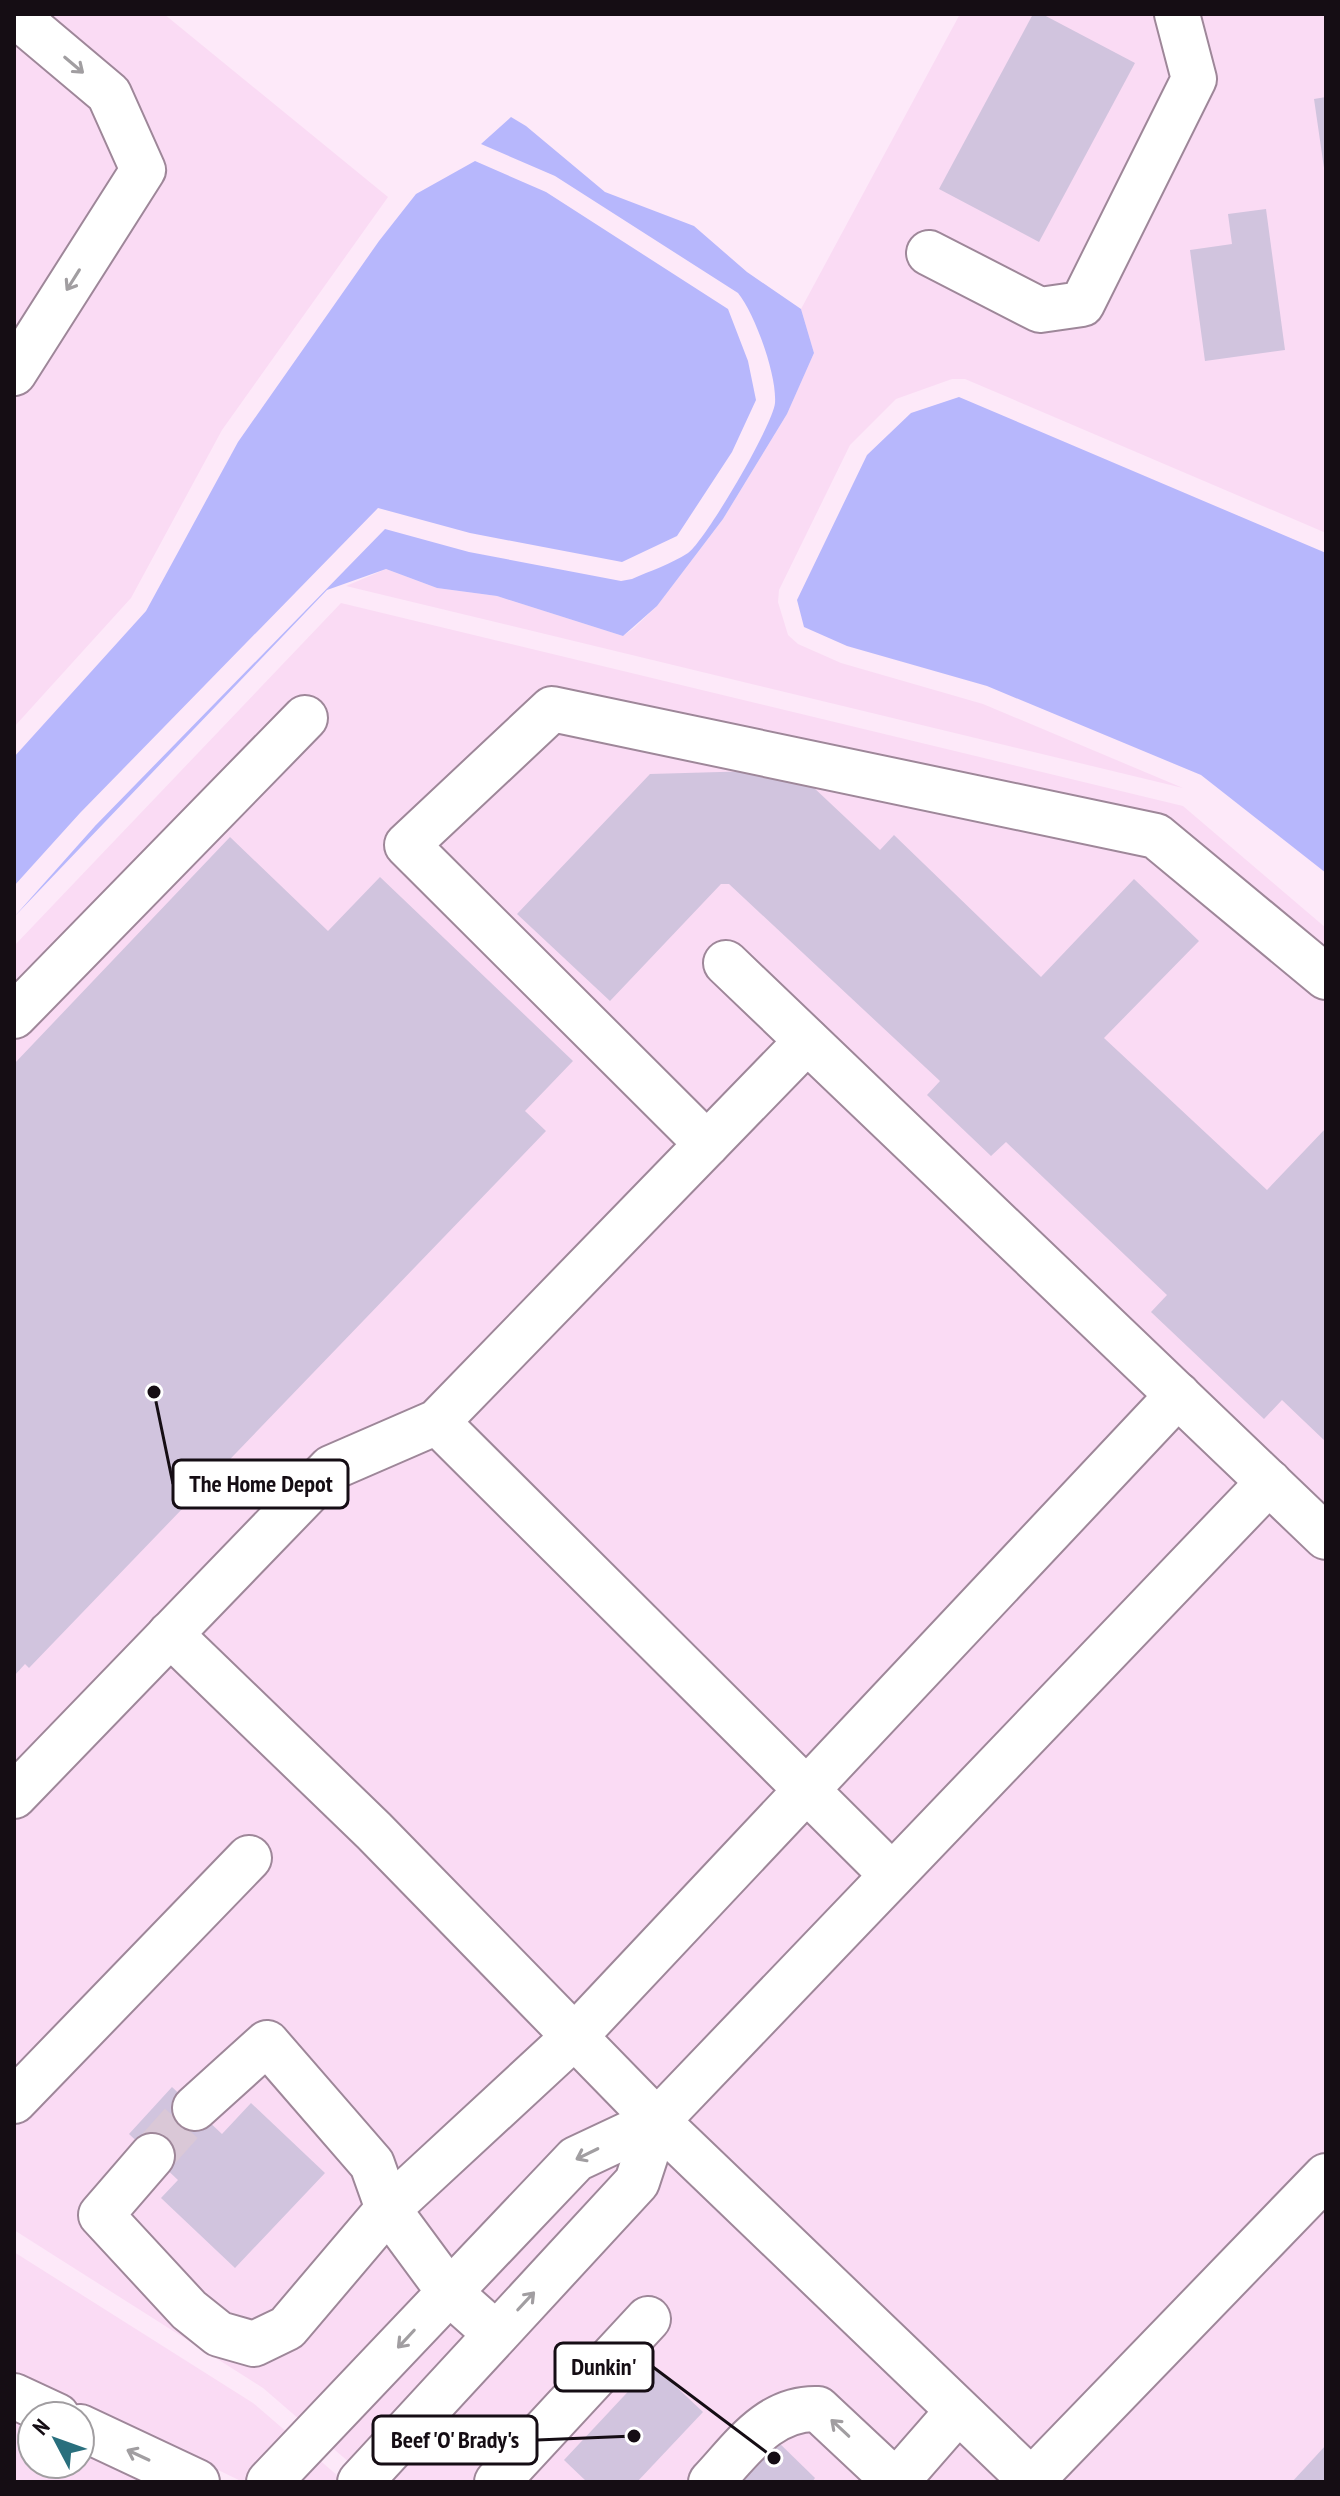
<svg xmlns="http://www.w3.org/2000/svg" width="1340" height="2496" font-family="'PT Sans Narrow',sans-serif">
<rect width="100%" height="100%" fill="#fde9f9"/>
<!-- built -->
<g fill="#fadbf4">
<path d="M14 14H164L388 197 222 430 131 598 14 727Z"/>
<path d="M960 14H1326V533L965 379H952L896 399 850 445 779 590 778 602 788 635 798 644 841 663 983 704 1183 788 346 586 386 569 437 588 497 596 623 636 634 628 657 606 723 519 787 414 814 353 801 309Z"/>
<path d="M341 603 1183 806 1326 928V2482H372L263 2388 14 2230V946Z"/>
<path d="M14 2252 253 2403 345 2482H243L14 2372Z"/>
<path d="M14 2419 32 2428V2464H80V2450L146 2482H14Z"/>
</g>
<!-- water -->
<g fill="#b7b7fc">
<path d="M511 117 526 126 605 192 694 226 747 272 801 309 814 353 787 414 723 519 657 606 623 636 497 596 437 588 386 569 327 590 14 917 95 826 385 529 469 552 621 581 632 579C650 571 671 564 688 553 705 541 773 425 775 403 777 375 755 314 738 293L555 176 481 144Z"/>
<path d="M475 161 546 192 728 309 748 361 756 400 732 452 677 536 622 562 470 533 378 508 80 813 14 886V757L146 611 238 442 379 241 416 194Z"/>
<path d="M959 397 1326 553V873L1201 775 987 686 847 646 804 627 797 600 867 455 911 413Z"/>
</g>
<!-- building -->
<g fill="#d1c4de">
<path d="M1033 14H1042L1135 63 1039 242 939 189Z"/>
<path d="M1326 97V168H1324L1314 99Z"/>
<path d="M1266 209 1285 350 1205 361 1190 250 1232 244 1228 214Z"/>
<path d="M795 770 880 850 894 835 1041 977 1134 879 1199 941 1104 1038 1267 1190 1326 1128V1442L1282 1400 1264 1419 1151 1312 1167 1295 1006 1142 991 1156 927 1095 940 1081 729 884H721L610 1001 517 914 650 774Z"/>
<path d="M230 837 328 931 380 877 573 1061 525 1111 546 1131 29 1668 25 1664 14 1676V1064Z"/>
<path d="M172 2087 222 2134 251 2103 325 2173 235 2268 161 2198 178 2180 129 2134Z"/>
<path d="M653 2365 703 2412 637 2482H587L564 2460Z"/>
<path d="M773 2437 815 2478 812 2482H730Z"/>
<path d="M1326 2445V2482H1292Z"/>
</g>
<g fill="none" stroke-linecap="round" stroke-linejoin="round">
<!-- minor-tunnel -->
<path stroke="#dac8d7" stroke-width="44" stroke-dasharray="44 22" stroke-linecap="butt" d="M152 2156 195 2108"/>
<defs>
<g id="minor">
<path d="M14 14 109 94 143 170 14 373"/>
<path d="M929 253 1040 310 1082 304 1194 79 1177 14"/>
<path d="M726 963 1326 1537"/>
<path d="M14 1016 305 718"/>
<path d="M707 1144 407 845 552 709 1156 836 1326 977"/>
<path d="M437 1422 892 1875"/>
<path d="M170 1634 374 1831 657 2121 1033 2482"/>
<path d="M14 1796 331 1468 437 1422 807 1041"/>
<path d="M14 2101 249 1858"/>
<path d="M152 2156 101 2215 189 2310 219 2334 254 2344 287 2328 388 2209 372 2164 267 2043 195 2108"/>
<path d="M496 2334 450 2293 388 2209 575 2036 1178 1395"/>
<path d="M14 2396 57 2416"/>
<path d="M80 2427 197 2482"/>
<path d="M269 2482 576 2159 657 2121 1269 1482"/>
<path d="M360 2482 637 2182 657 2121"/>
<path d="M497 2482 648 2319"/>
<path d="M711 2482C742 2449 769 2407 818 2409L896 2482"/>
<path d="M896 2482 958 2411"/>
<path d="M1030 2482 1326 2176"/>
</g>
</defs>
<!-- minor casing -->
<use href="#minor" stroke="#9e8799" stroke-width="48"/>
<!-- minor -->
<use href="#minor" stroke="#fff" stroke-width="44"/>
</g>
<!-- one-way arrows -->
<defs><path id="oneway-shaft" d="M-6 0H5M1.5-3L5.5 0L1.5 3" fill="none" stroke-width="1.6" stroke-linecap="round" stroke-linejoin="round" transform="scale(2)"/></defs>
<g stroke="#a19ea1">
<use href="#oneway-shaft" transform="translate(74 65) rotate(40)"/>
<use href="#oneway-shaft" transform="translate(73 280) rotate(122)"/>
<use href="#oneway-shaft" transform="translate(587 2154) rotate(154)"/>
<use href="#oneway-shaft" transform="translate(526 2301) rotate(-47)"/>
<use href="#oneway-shaft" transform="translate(406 2339) rotate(133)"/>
<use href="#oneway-shaft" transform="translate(840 2428) rotate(-137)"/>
<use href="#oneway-shaft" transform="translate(138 2455) rotate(-155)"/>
</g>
<!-- callouts -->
<path fill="none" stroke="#150d14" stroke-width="3" d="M154 1392L173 1484M774 2458L653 2367M634 2436L537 2440"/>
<g fill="#150d14" stroke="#fff" stroke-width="3">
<circle cx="154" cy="1392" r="8"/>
<circle cx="774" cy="2458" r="8"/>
<circle cx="634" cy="2436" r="8"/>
</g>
<g fill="#fff" stroke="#150d14" stroke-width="3">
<rect x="173" y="1460" width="175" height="48" rx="8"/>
<rect x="555" y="2343" width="98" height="48" rx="8"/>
<rect x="373" y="2416" width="164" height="48" rx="8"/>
</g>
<g font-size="24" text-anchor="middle" font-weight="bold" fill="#150d14">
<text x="261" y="1492">The Home Depot</text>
<text x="604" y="2375">Dunkin'</text>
<text x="455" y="2448">Beef 'O' Brady's</text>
</g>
<!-- border -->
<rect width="1340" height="2496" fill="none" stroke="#150d14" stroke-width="32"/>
<!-- north arrow -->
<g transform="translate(56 2440) rotate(311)"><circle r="38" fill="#ffffff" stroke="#a19ea1" stroke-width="2"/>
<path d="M0-6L14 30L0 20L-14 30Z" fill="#296f7d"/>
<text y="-12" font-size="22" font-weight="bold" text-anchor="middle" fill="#150d14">N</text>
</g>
</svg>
